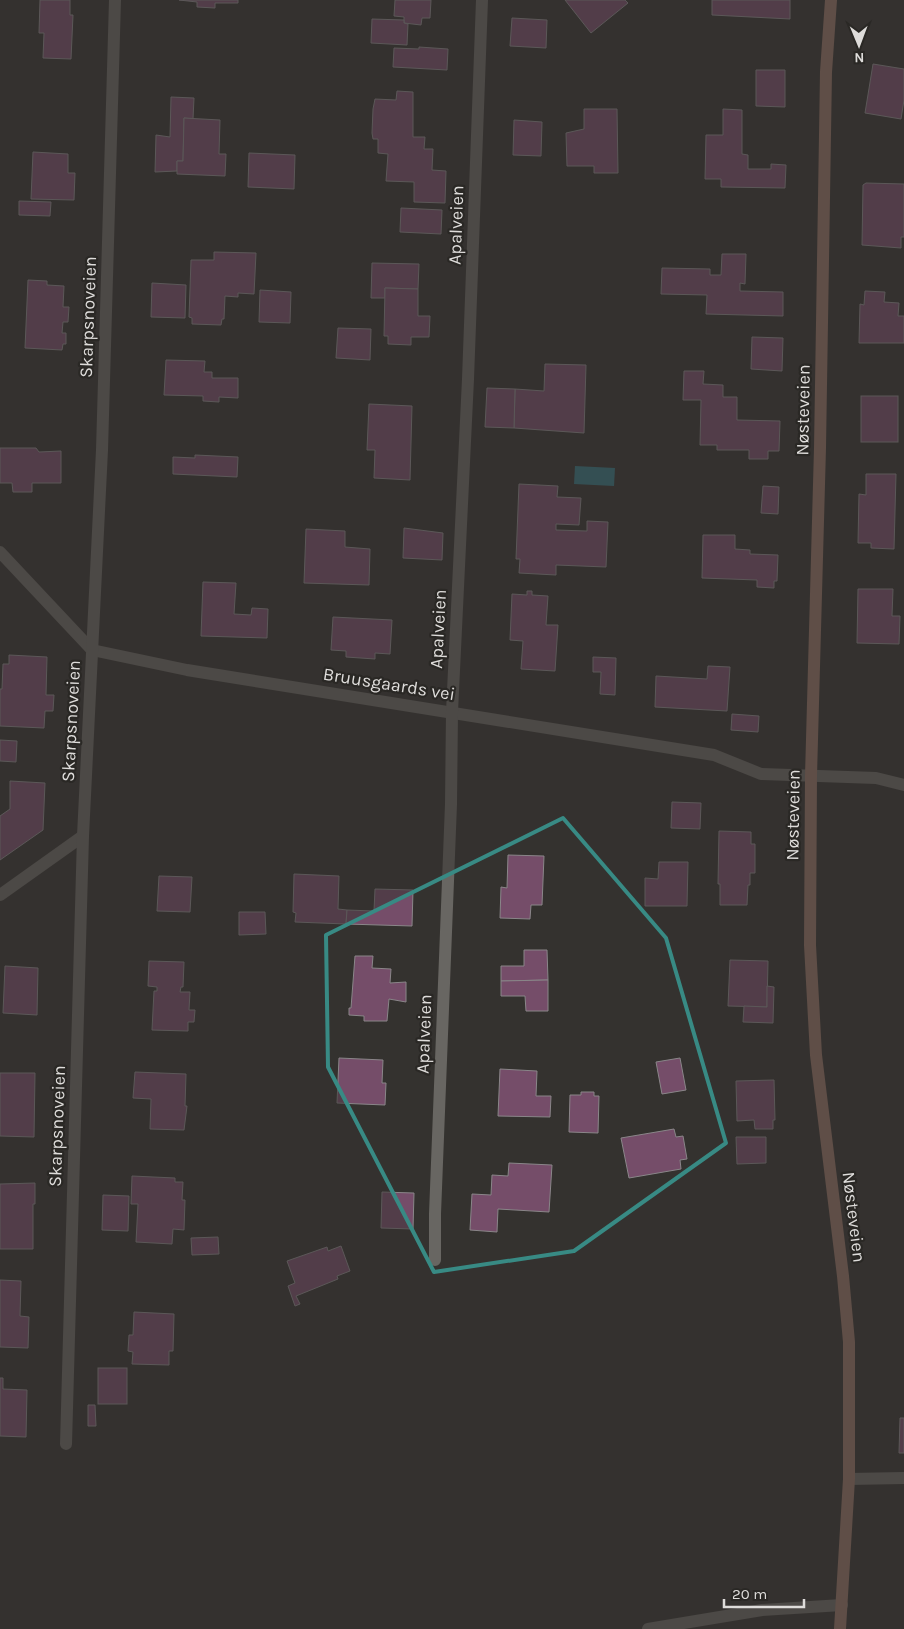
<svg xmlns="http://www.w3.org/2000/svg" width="904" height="1629" font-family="Karla,sans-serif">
<rect width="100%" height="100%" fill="#34322f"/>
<!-- water -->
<path fill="#34737f" d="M575 466 615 468 614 486 574 484Z"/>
<!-- building -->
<g fill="#754d69" stroke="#8a8689">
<path d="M40 0H70V15H73L71 59 43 58 44 33H39Z"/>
<path d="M179 0H238V3H215V8L197 7V2Z"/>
<path d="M395 0H431L430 18H422L421 25 404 23V17L394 16Z"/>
<path d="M565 0H625L628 3 591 33Z"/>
<path d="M712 0H790V19L712 15Z"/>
<path d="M512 18 547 20 546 48 510 46Z"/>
<path d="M372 19 404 20V23L408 24 407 45 371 43Z"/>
<path d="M419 47 448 49 447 70 393 67 394 48 419 49Z"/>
<path d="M873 64 904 69V100L901 119 865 113Z"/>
<path d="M756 70H785V107L756 106Z"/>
<path d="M397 91 413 92V137H425L424 149H433L432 170 446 171 445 203 414 202V182L386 181 388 154 378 153V139H373L372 133 373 109 375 99 396 100Z"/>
<path d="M171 97 194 98 193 119 184 118 183 161H177V171L155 172 156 135 170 137Z"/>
<path d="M584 109H617L618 173H594V166H567L566 133 584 129Z"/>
<path d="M723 109 742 110V154L748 155V169H771V164L786 165 785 188 721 187V179H705L706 135H723Z"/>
<path d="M184 118 220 120 219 154H226L225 176 177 174V161H183Z"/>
<path d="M514 120 542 122 541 156 513 155Z"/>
<path d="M33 152 68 154V173H75L74 200 31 199Z"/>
<path d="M249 153 295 155 294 189 248 187Z"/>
<path d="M866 183 904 184V237H901V248L862 245 863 185Z"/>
<path d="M19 201 51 202 50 216 19 215Z"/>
<path d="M401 208 442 210 441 234 400 232Z"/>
<path d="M214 252 256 253 254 294 238 293V297L225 296 224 319H222L221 325 192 324V318L189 317 191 260H214Z"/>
<path d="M722 254H746L745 284 740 283V291L783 292V316L706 314 707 295 661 294 662 268 710 269V275H721Z"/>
<path d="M372 263 419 264 418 289 385 288V298H371Z"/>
<path d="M28 280 47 281V285L64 286 63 307H69L68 322H63L62 333H66V344H63L62 350 25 348Z"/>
<path d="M152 283 186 285 185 318 151 317Z"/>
<path d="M385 288 418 289V316H430L429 337H411V345L388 344V336H384Z"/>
<path d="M260 290 291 292 290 323 259 322Z"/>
<path d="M865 291 885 292 884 302 899 303 898 316H904V343H859L860 304 864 305Z"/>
<path d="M338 328 371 329 370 360 336 358Z"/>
<path d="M752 337 783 338 782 371 751 369Z"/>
<path d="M166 360 205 361 204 372H212V378H238V398L219 397V402L203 401V396L164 395Z"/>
<path d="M545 364 586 365 584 433 514 428 515 389 544 391Z"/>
<path d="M684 371H704L703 384 723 385V397H737V420L780 421 779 451H768V459H749V450H717V445H700L701 400H683Z"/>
<path d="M487 388 515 389 514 428 485 427Z"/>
<rect x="861" y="396" width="37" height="46"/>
<path d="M369 404 412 406 410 480 374 478 375 450H367Z"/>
<path d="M0 448H36L39 452 61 451V483H32V492H13L12 483H0Z"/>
<path d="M195 455 238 457 237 477 173 474V457L195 458Z"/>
<path d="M866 474H896L894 549 871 548V543H858L859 494 866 495Z"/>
<path d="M519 484 558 486 557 497 581 498 579 525 556 524V530L587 531V521L608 522 606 567 556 565V575L519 573 520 559H516Z"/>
<path d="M763 486 779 487 778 514 761 513Z"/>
<path d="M404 528 443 533 442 560 403 558Z"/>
<path d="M306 529 345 531V547L370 549 369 585 304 583Z"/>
<path d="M703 535H735V549L750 550V554L778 555 777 581H774V588L757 587V580L702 578Z"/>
<path d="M203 582 236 583 234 614 251 615 252 608 268 609 267 638 201 636Z"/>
<path d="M858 589H893L892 616H900L899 644 857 643Z"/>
<path d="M527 591H532V595L548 596 546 625H558L555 671 521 669 523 641 510 640 512 594 527 595Z"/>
<path d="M333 617 392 620 390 654 375 653V659L346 657V651L331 650Z"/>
<path d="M9 655 47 657 46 695H54L53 711H45L44 728 0 726V689H2L3 664H9Z"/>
<path d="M593 657 616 658 615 695 600 694 601 672H593Z"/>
<path d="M708 666 730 667 727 711 655 707 656 676 707 679Z"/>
<path d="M732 714 759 716 758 732 731 730Z"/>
<path d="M0 740 17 741 16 762 0 761Z"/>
<path d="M10 781 45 783 43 830 0 860V816L10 809Z"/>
<path d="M672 802 701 803 700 829 671 828Z"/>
<path d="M719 831 751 832V844H755V873H750V885H748L747 905H720V884H718Z"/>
<path d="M508 855 544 856 542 905H531L530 919 500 918 501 887 507 888Z"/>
<path d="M659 862H688L687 906H645V878L658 879Z"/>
<path d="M294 874 339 876 338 909 347 910 346 924 295 922 296 913 293 912Z"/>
<path d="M159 876 192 877 190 912 157 911Z"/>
<path d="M375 889 413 890 412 926 346 924 347 910 374 911Z"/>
<path d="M239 912H265L266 934 239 935Z"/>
<path d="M524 950H547L548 980 501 981V966H524Z"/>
<path d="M355 956H373L372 968 391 969 390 983 406 982V1002L389 999 387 1021H364V1016L349 1015V1008H351Z"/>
<path d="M730 960 768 961 767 1007 728 1006Z"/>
<path d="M149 961 184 962 183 987H181L180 992H190L189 1010H195L194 1022H188V1031L152 1030 154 991H157V987L148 986Z"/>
<path d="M5 966 38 968 37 1015 3 1013Z"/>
<path d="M548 980V1011H526L525 996H501V981Z"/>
<path d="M767 986 774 987 773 1023 743 1022 744 1006 767 1007Z"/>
<path d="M339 1058 383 1060 382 1083H386L385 1105 337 1103Z"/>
<path d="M680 1058 686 1090 662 1094 656 1062Z"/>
<path d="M500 1069 537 1071 536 1096H551L550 1117 498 1116Z"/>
<path d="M135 1072 186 1074 185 1106H187L184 1130 150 1129 151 1099 133 1098Z"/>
<path d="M0 1073H35L34 1137 0 1136Z"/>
<path d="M774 1080 775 1120H773V1129H755L754 1120 737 1121 736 1081Z"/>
<path d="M581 1092H594V1096H599L598 1133 569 1132 570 1095H581Z"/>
<path d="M674 1129 676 1137 683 1136 687 1159 680 1160 681 1169 629 1178 621 1138Z"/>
<path d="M736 1137H766V1163L737 1164Z"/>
<path d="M509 1163 552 1165 549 1212 498 1209 497 1232 470 1230 472 1194 491 1195 492 1175 508 1176Z"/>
<path d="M132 1176 175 1178V1182H183L182 1200H185L184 1230 173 1229 172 1244 136 1242 138 1204H131Z"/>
<path d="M35 1183V1204H33V1249H0V1184Z"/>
<path d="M382 1192 414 1193 413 1229 381 1228Z"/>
<path d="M103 1195 129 1196 128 1231 102 1230Z"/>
<path d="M218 1237 219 1254 192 1255 191 1238Z"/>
<path d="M341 1246 350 1271 337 1276 338 1279 296 1296 300 1304 295 1306 288 1286 295 1283 287 1261 327 1247 328 1251Z"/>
<path d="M0 1280 21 1281 20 1316 29 1317 28 1348 0 1347Z"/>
<path d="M134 1312 174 1314 173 1351H169V1365L132 1364 133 1352 128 1351 129 1335H133Z"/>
<rect x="98" y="1368" width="29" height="36"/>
<path d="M0 1378H3V1389L27 1390 26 1437 0 1436Z"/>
<path d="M88 1405H95L96 1426H88Z"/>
<path d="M900 1418H904V1453H899Z"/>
</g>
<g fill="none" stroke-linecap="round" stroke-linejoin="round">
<!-- service -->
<g stroke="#686662" stroke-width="12">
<path d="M849 1479 904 1478"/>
<path d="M648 1629 762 1610 842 1605"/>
</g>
<!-- minor -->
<g stroke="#686662" stroke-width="12">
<path d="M0 552 92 650 187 670 714 755 761 774 876 778 904 785"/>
<path d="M0 895 83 836"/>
<path d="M435 1260V1214L451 804 452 712 468 379 482 0"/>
<path d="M66 1444 83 836 102 450 115 0"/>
</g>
<!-- secondary -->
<path stroke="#927164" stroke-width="12" d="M831 0 826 72 820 448 811 776 810 945 816 1055 843 1276 849 1342V1479L840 1629"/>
</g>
<!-- marked area -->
<path d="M0 0H904V1629H0ZM563 818 666 938 726 1143 574 1251 434 1272 328 1067 326 935Z" fill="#34322f" fill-opacity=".55" fill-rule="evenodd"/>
<path fill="none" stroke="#388a84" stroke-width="4" stroke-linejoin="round" d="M563 818 666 938 726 1143 574 1251 434 1272 328 1067 326 935Z"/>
<g text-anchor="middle" stroke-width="4.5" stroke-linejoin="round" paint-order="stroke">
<!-- street labels -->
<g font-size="18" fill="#dedcda" stroke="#2a2825">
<text transform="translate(456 225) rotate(-88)" y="6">Apalveien</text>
<text transform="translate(88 317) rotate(-88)" y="6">Skarpsnoveien</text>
<text transform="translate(803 410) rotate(-89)" y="6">Nøsteveien</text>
<text transform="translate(438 629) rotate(-87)" y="6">Apalveien</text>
<text transform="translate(389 684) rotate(9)" y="6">Bruusgaards vei</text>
<text transform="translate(71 721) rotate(-87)" y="6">Skarpsnoveien</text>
<text transform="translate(793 815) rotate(-89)" y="6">Nøsteveien</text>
<text transform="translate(424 1034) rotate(-88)" y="6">Apalveien</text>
<text transform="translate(57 1126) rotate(-88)" y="6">Skarpsnoveien</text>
<text transform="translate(854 1217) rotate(83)" y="6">Nøsteveien</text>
</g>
</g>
<!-- north arrow -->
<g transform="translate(859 45) rotate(179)" stroke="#2a2825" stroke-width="4" paint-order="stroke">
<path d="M0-4L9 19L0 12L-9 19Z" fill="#dedcda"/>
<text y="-8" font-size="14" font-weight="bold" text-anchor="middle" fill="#dedcda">N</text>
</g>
<!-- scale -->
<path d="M724 1599v8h80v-8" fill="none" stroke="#dedcda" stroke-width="2.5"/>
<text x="732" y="1599" font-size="15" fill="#dedcda" stroke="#2a2825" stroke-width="4" paint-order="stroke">20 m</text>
</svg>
